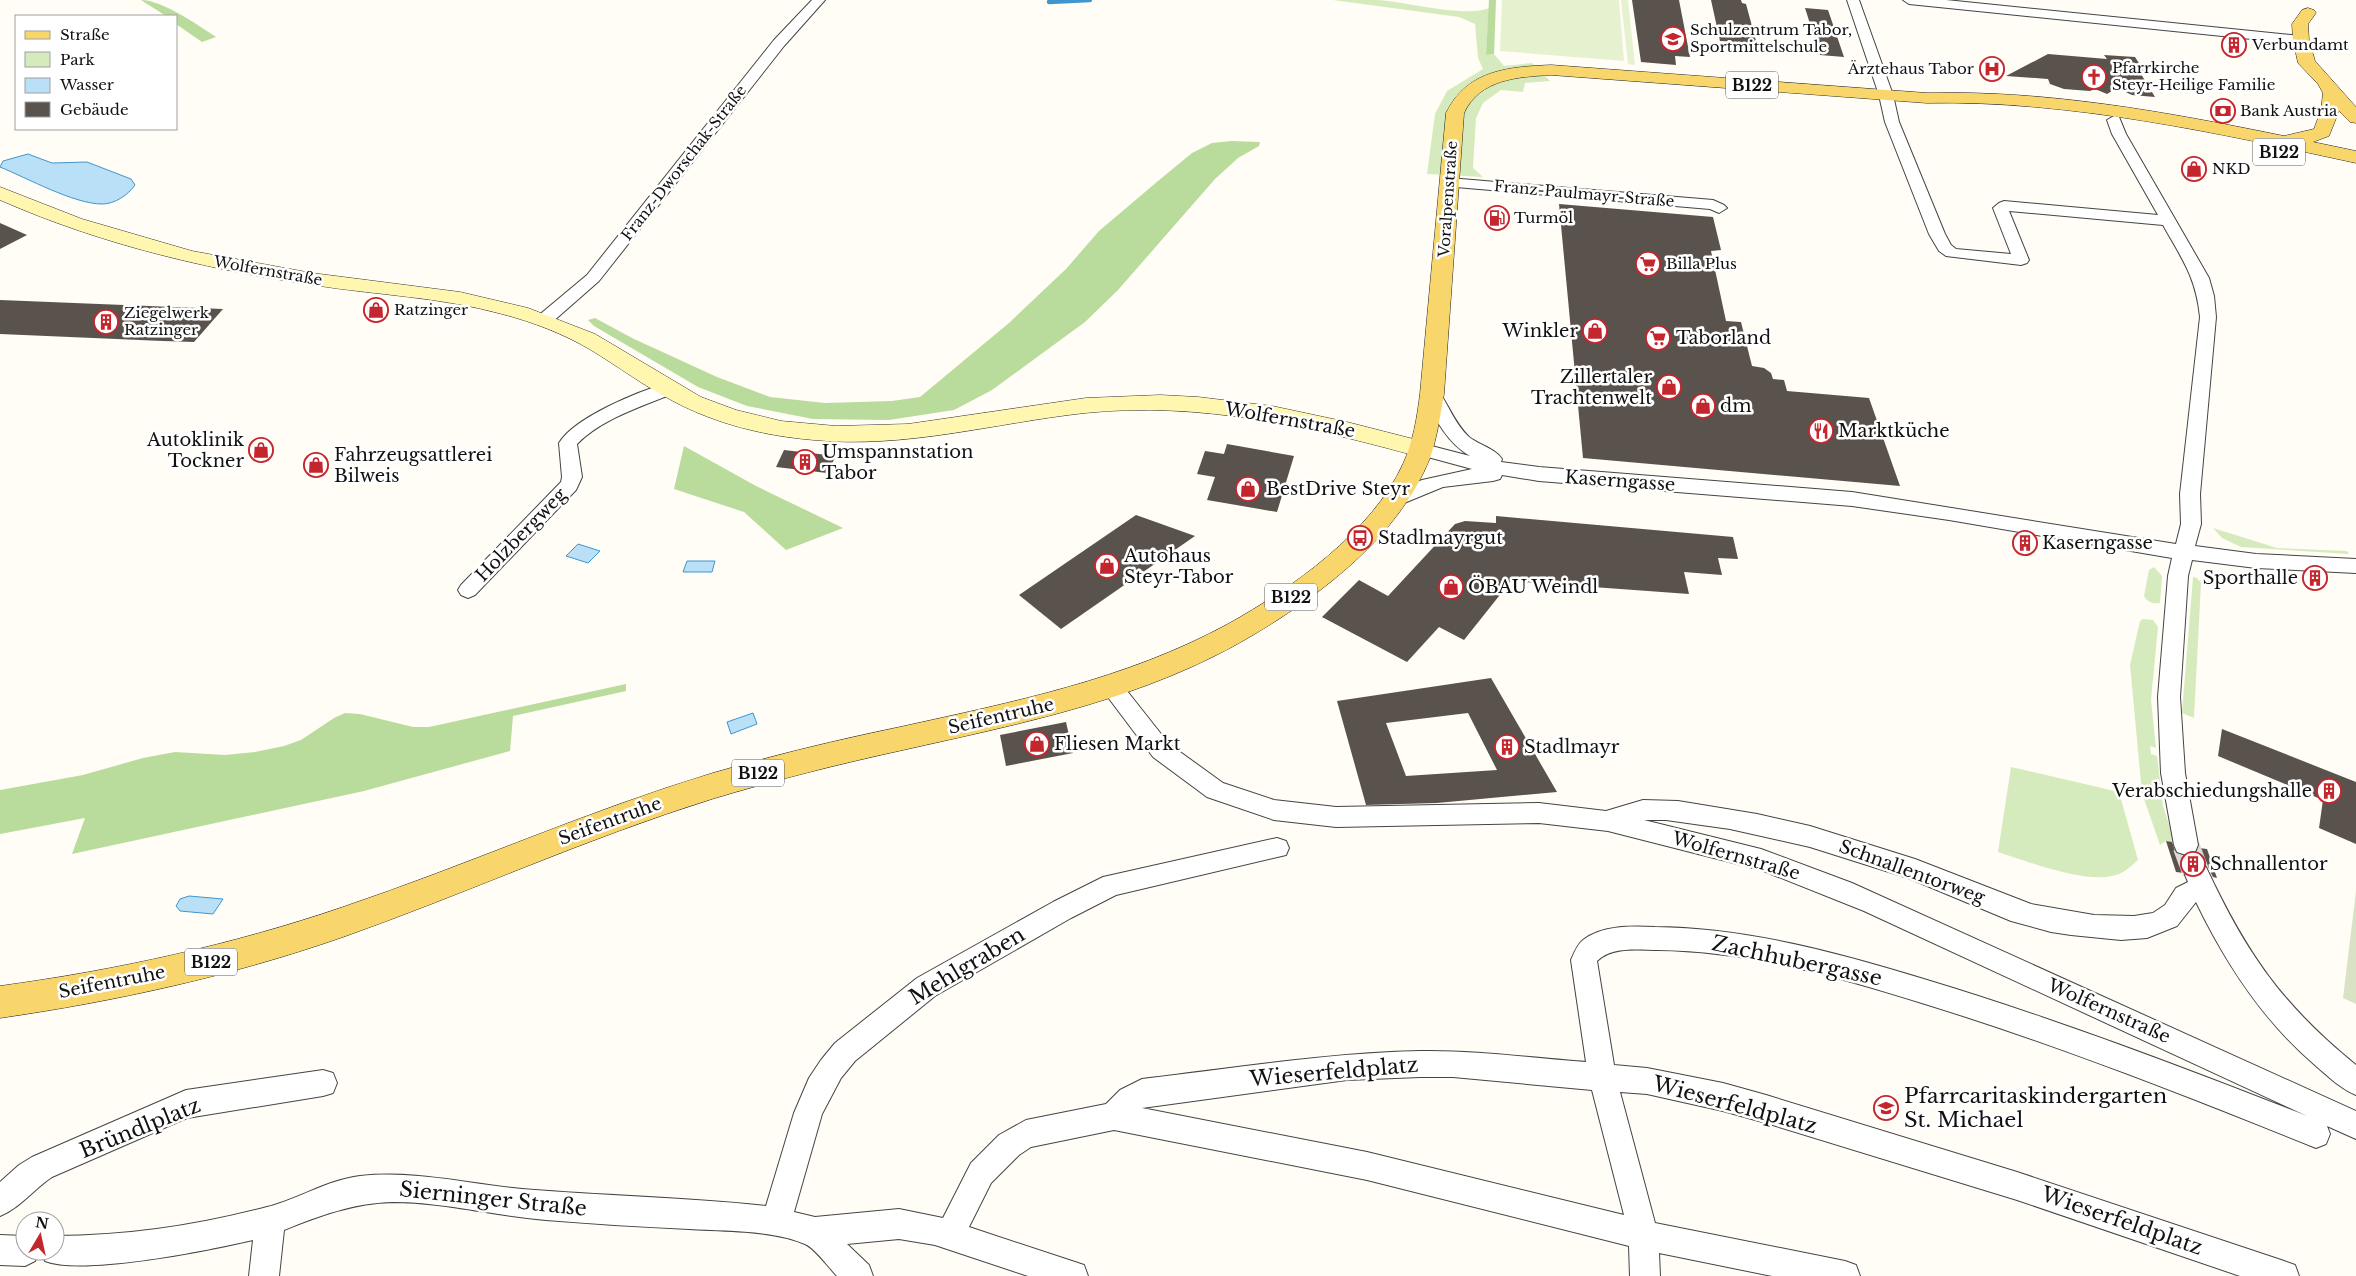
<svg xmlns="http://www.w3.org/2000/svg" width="2356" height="1276" font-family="'Libre Baskerville',serif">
<rect width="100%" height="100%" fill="#fffdf5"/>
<!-- green -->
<g fill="#d5ebbd">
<path d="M1333 0C1348 0 1363 0 1379 0 1406 2 1466 18 1489 8L1486 55 1494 54 1504 66 1532 63 1550 81 1525 83 1523 92 1501 90 1483 103 1476 118 1473 168 1483 177 1427 174 1435 114 1447 91 1483 69 1478 58 1475 24 1459 17Z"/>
<path d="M2213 528 2277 548 2347 551 2349 554 2241 547 2222 538Z"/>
<path d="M2154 567 2162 576 2160 603C2154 604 2148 603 2144 596L2149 570Z"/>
<path d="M2193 577 2197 578 2201 583 2194 718 2182 713Z"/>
<path d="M2143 619 2153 620 2158 627 2151 700 2156 748 2150 746 2151 754 2157 756 2163 806 2175 843 2166 841 2160 845 2142 793 2130 665 2140 621Z"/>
<path d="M2011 767 2119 792 2138 860C2130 867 2123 874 2112 876 2084 883 2026 861 1998 852Z"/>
</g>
<!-- forest -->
<g fill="#b9dc9c">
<path d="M141 0C162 0 198 25 216 37L202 42 176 24V16H166Z"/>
<path d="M1489 0H1496L1494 54 1486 55Z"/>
<path d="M1231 141 1260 142 1259 146 1238 158 1215 179 1118 290 1085 322 992 390 954 410 889 420 813 419 747 406 698 387 594 326 588 320 595 318 632 338 717 377 770 397 825 403 892 401 920 397 1009 323 1066 269 1099 231 1158 181 1192 153 1212 143Z"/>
<path d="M684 446 756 486 843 528 786 550 744 512 674 489Z"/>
<path d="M626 684V691L513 716 510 751 364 791 72 854 85 818 0 834V790L83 775 143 758 175 752 225 755 255 752 284 746 301 740 334 718 345 713 360 714 413 727H429Z"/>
</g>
<!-- cemetery -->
<path fill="#d9e3c4" d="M2356 891V1004L2343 998Z"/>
<!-- pitch -->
<g fill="#e6f2cf">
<path d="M1502 0H1619L1624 61 1500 51Z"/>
<path d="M1621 0H1628L1635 65 1628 64Z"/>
</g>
<!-- water -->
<g fill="#b9e0f7" stroke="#3f96cf">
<path d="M28 154 52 163 87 162 131 179 135 185C128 195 115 204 102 204 74 204 27 178 0 167L3 161Z"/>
<path d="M578 544 600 551 588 563 566 556Z"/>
<path d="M687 561H715L712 572H683Z"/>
<path d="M753 713 757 724 731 734 727 722Z"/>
<path d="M189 896 223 899 213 914 180 911 176 906 180 899Z"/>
</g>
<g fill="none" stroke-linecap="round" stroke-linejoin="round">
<!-- stream -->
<path stroke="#3f96cf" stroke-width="4.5" d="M1049 2 1090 0"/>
</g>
<!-- building -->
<g fill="#5a524d" fill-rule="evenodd">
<path d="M1632 0H1679L1690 57 1675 56 1676 65 1641 62Z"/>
<path d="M1711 0H1741L1742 3 1746 4 1759 52 1738 50 1736 42 1720 41Z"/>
<path d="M1805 8 1828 10 1844 57 1820 55Z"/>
<path d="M2048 54 2107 59 2104 55 2135 57 2146 74H2141L2155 97 2132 95 2117 88 2107 94 2095 89 2090 91 2064 89 2050 84 2048 79 2006 76Z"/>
<path d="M1559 204 1713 217 1721 250 1711 251 1726 321 1741 322 1752 366 1764 368 1771 373 1773 379 1784 380 1787 391 1869 398 1900 486 1583 458Z"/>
<path d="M0 223 27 235 0 249Z"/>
<path d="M0 300 223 309 194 342 163 341 0 334Z"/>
<path d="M1227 444 1294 456 1277 512 1207 500 1215 477 1197 474 1205 451 1224 454Z"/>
<path d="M784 450 836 456 827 473 776 467Z"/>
<path d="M1136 515 1195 536 1061 629 1019 595Z"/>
<path d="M1496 516 1733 537 1738 559 1718 558 1722 575 1684 572 1689 594 1511 581 1464 640 1439 627 1407 662 1322 617 1359 580 1388 596 1455 524 1465 521 1496 523Z"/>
<path d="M1491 678 1557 792 1437 803 1366 805 1337 701ZM1468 713 1497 770 1406 776 1386 723Z"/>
<path d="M1066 722 1073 753 1006 766 1000 735Z"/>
<path d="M2222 729 2356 782V844L2319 828 2323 800 2218 756Z"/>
<path d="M2166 841 2172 842 2176 854 2185 857 2196 854 2199 848 2207 849 2217 878 2213 877 2207 865 2198 862 2187 865 2184 873 2176 872Z"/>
</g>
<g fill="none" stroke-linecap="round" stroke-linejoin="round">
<!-- street-tunnel-far1 -->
<path stroke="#dbdad3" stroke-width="22" stroke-dasharray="22 11" stroke-linecap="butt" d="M2186 845 2187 847"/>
<!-- street-tunnel -->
<path stroke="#dbdad3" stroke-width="27" stroke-dasharray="27 13" stroke-linecap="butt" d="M2186 846 2197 875"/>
<defs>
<g id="street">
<path d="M812 0H825L784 46 599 281 550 324H538L536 320 538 316 587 275 774 40Z"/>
<path d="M1847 0H1859L1893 95 1899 122 1945 234 1951 245 1956 249 2011 254 1993 208 1999 203 2004 201 2158 215 2112 134 2107 120 2114 116 2119 117 2126 134 2209 278 2214 296 2216 317 2200 494 2201 524 2195 546 2256 554 2356 559V573L2256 568 2192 560 2188 576 2180 697 2185 773 2198 845 2195 852 2186 855 2177 852 2174 845 2161 773 2158 697 2168 576 2172 558 1949 520 1852 506 1539 481 1502 475 1500 479 1493 481 1443 487 1392 508 1385 506 1382 501 1385 496 1422 480 1472 469 1413 453 1411 449 1413 445 1420 443 1470 456C1446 442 1435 418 1423 394L1426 390 1432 388 1438 390C1449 406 1455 424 1469 437 1479 445 1496 449 1502 459L1501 462 1539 467 1852 492 2176 544 2181 524 2180 494 2200 317C2196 277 2182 259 2163 225L2009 211 2029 260 2027 263 2021 265 1946 256 1939 251 1929 234 1885 122 1879 95Z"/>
<path d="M1903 0H1946L2301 36 2308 40 2301 44 1909 4Z"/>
<path d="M1449 178 1713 200 1724 205 1727 208 1719 213 1710 209 1444 186 1441 183 1444 180Z"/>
<path d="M668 383 674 385 677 389 674 393C641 407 603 418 577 444L582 477 576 490 475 595 468 598 461 595 458 590 461 585 561 482 562 477 559 443C575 417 639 391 668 383Z"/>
<path d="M1112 679 1120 682 1169 744 1223 783 1274 800 1336 807 1539 803 1606 811 1643 800 1678 801 1757 814 1810 826 1915 859 2031 904 2094 915 2134 916 2153 913 2165 905 2176 888 2188 882 2185 875 2188 867 2197 864 2206 867C2246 953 2282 1005 2356 1065V1095C2341 1089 2329 1077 2316 1066 2263 1021 2226 964 2196 902L2177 926 2147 938 2121 940 2071 935 2051 932 2011 921 1908 878 1810 847 1730 829 1666 820H1644L1761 849 1852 883 2356 1111V1139L2327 1126 2330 1134 2326 1144 2316 1148C2187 1096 2058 1045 1925 1004 1839 977 1749 951 1658 950 1639 950 1612 946 1597 961L1614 1065 1647 1068 1723 1083 1766 1095 2017 1172 2284 1261 2295 1265 2299 1276H2240L2017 1200 1766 1123 1723 1111 1647 1094 1620 1092 1655 1223 1845 1261 1856 1265 1860 1276H1772L1659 1253 1660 1276H1630L1629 1246 1367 1180 1114 1130 1031 1147 1019 1155 991 1183 969 1227 1084 1265 1088 1276H1028L935 1245 899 1239 847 1244 869 1265 873 1276H837C829 1268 815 1248 805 1244 773 1230 724 1231 689 1229 642 1227 594 1224 546 1220 495 1216 444 1202 393 1202 353 1203 319 1216 284 1230L279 1276H249L253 1240C210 1250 83 1276 45 1261L40 1251H55V1236C126 1236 199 1225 267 1207 299 1199 327 1180 360 1176 416 1170 467 1184 522 1189 603 1196 685 1197 766 1206L794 1113 809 1078 821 1060 835 1043 917 978 1053 902 1103 877 1277 838 1286 841 1289 848 1286 855 1116 895 1071 918 935 996 855 1061 841 1078 822 1114 794 1212 815 1217 899 1209 943 1218 971 1163 999 1135 1026 1120 1106 1104 1120 1090 1142 1079C1234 1068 1327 1053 1420 1051 1476 1050 1531 1058 1586 1062L1571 960C1574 953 1577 945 1583 940 1602 925 1632 926 1655 927 1748 928 1839 953 1927 980 2056 1019 2182 1067 2307 1116L1864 911 1761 870 1608 831 1539 823 1336 827 1274 820 1207 797 1153 757 1101 688 1104 682ZM1420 1077H1453L1592 1090 1624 1215 1367 1152 1142 1108 1347 1080Z"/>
<path d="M323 1070 333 1073 337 1083 333 1093 323 1096 187 1118 52 1177C34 1189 20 1208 0 1216V1182L19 1165 32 1157 186 1090Z"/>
<path d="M0 1235 25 1236V1251H40L35 1261 25 1266 0 1265Z"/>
</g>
<path id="secondary" d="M0 187 82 219 192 251 312 273 460 292 528 308 595 334 701 397 736 410 781 421 836 426 908 424 1086 398 1160 395 1198 397 1272 406 1347 422 1429 443 1432 449 1429 455 1420 457C1311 427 1200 401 1085 413 994 423 906 449 814 440 765 436 716 424 673 401 644 386 619 367 591 350 564 334 533 322 502 314 441 297 376 295 313 285 205 269 100 244 0 200Z"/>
<path id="primary" d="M2308 8 2314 10 2316 13 2308 24 2309 40 2315 61 2356 107V123L2350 122 2339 111 2329 136 2313 142 2356 151V163C2218 133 2068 100 1927 103L1551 75C1517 77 1480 79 1464 113L1444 394C1440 416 1437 438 1430 458 1399 536 1322 594 1253 635 1146 699 1023 723 903 750 839 764 775 780 712 799 587 838 467 893 343 937 231 976 117 1001 0 1018V986C117 970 232 945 343 907 468 865 587 811 713 773 775 755 837 740 900 727 1013 702 1125 680 1228 624 1291 589 1372 532 1403 464 1413 442 1417 418 1420 394L1446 113C1467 70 1508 67 1551 65L1927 93C2046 90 2167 112 2284 136L2314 129 2321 110 2323 93 2318 84 2298 63 2293 40 2292 24 2302 10Z"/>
</defs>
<!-- street casing -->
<use href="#street" stroke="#444" stroke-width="2"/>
<!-- secondary casing -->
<use href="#secondary" stroke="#333" stroke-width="1"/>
<!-- primary casing -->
<use href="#primary" stroke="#222" stroke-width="1"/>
<!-- street -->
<use href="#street" fill="#fff" fill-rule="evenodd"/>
<!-- secondary -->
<use href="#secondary" fill="#fff6b0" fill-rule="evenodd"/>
<!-- primary -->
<use href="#primary" fill="#f9d66b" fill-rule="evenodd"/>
</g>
<!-- icons -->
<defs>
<symbol id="school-ring" viewBox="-11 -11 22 22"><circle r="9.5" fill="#fff" stroke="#c4262e" stroke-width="1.5"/><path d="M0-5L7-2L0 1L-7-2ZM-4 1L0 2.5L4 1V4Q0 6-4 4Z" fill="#c4262e"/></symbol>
<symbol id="building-ring" viewBox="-11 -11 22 22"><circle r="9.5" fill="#fff" stroke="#c4262e" stroke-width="1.5"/><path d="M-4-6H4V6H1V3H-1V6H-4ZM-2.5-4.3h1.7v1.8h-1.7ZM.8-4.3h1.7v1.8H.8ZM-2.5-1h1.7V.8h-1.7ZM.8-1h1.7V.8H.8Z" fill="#c4262e"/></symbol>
<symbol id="hospital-ring" viewBox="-11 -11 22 22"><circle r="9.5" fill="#fff" stroke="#c4262e" stroke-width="1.5"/><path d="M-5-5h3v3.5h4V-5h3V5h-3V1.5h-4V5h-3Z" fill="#c4262e"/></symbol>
<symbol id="church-ring" viewBox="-11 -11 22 22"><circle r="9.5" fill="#fff" stroke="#c4262e" stroke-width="1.5"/><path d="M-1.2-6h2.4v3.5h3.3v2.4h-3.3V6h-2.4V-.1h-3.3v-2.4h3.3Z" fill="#c4262e"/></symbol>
<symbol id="bank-ring" viewBox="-11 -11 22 22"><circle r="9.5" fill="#fff" stroke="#c4262e" stroke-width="1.5"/><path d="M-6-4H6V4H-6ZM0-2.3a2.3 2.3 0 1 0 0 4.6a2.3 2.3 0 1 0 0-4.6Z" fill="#c4262e"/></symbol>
<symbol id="shop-ring" viewBox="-11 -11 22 22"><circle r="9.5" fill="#fff" stroke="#c4262e" stroke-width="1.5"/><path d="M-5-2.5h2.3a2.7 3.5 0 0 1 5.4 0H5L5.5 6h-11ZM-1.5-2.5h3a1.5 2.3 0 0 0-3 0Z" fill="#c4262e"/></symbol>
<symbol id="fuel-ring" viewBox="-11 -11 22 22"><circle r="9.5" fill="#fff" stroke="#c4262e" stroke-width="1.5"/><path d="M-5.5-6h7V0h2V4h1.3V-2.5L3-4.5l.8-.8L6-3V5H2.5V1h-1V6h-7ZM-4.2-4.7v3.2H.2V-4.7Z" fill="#c4262e"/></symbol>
<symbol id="supermarket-ring" viewBox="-11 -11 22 22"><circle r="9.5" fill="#fff" stroke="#c4262e" stroke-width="1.5"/><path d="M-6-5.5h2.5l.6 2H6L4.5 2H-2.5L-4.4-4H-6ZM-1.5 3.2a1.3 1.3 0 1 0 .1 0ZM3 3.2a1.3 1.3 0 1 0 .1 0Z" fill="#c4262e"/></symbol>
<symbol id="restaurant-ring" viewBox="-11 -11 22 22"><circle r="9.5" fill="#fff" stroke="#c4262e" stroke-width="1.5"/><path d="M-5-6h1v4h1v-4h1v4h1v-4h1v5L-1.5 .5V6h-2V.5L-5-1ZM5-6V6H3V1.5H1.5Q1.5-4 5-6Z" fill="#c4262e"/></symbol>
<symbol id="bus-ring" viewBox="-11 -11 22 22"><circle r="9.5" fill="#fff" stroke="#c4262e" stroke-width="1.5"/><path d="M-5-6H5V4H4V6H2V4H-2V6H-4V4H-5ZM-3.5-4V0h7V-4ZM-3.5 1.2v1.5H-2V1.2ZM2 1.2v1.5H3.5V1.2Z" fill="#c4262e"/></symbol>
</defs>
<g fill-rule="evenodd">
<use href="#school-ring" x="1659" y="25" width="28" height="28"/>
<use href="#building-ring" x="2220" y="31" width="28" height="28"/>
<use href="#hospital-ring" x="1978" y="55" width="28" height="28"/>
<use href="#church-ring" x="2080" y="63" width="28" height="28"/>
<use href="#bank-ring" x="2209" y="97" width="28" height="28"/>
<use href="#shop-ring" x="2180" y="155" width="28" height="28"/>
<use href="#fuel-ring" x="1483" y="204" width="28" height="28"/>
<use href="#supermarket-ring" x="1634" y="250" width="28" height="28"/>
<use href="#shop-ring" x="362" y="296" width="28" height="28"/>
<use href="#building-ring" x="92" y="308" width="28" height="28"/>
<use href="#shop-ring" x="1581" y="317" width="28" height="28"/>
<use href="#supermarket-ring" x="1644" y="324" width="28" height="28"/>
<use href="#shop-ring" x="1655" y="373" width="28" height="28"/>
<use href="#shop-ring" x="1689" y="392" width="28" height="28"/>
<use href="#restaurant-ring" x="1807" y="417" width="28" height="28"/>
<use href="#shop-ring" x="247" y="436" width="28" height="28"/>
<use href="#building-ring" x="791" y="448" width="28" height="28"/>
<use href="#shop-ring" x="302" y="451" width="28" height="28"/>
<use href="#shop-ring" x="1234" y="475" width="28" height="28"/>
<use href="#bus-ring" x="1346" y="524" width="28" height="28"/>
<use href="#building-ring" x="2011" y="529" width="28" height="28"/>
<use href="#shop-ring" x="1093" y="552" width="28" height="28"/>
<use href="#building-ring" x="2301" y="564" width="28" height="28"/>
<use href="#shop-ring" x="1437" y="573" width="28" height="28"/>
<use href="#shop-ring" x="1023" y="730" width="28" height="28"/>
<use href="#building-ring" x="1493" y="733" width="28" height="28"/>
<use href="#building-ring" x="2315" y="777" width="28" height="28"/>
<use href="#building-ring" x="2179" y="850" width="28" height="28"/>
<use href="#school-ring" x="1872" y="1094" width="28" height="28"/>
</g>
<g text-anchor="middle" stroke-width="5" stroke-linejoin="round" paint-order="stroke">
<!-- far-poi labels -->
<g font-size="15" fill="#111" stroke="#fff" text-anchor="start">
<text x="1690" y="35">Schulzentrum Tabor,<tspan x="1690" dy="17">Sportmittelschule</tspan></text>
<text x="2252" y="50">Verbundamt</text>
<text x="2112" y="73">Pfarrkirche<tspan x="2112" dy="17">Steyr-Heilige Familie</tspan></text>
<text x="1974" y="74" text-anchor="end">Ärztehaus Tabor</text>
<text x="2240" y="116">Bank Austria</text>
<text x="2212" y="174">NKD</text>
<text x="1514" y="223">Turmöl</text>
<text x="1666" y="269">Billa Plus</text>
<text x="394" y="315">Ratzinger</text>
<text x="124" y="318">Ziegelwerk<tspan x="124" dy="17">Ratzinger</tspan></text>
</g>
<!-- far-street labels -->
<g font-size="15" fill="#111" stroke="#fff">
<text transform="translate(684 163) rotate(-52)" y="5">Franz-Dworschak-Straße</text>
<text transform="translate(1584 194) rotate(5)" y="5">Franz-Paulmayr-Straße</text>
<text transform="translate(1448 199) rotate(-86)" y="5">Voralpenstraße</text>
<text transform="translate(268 271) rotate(10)" y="5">Wolfernstraße</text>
</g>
<!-- shield labels -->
<g fill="#fff" stroke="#585858" stroke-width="1">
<rect x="1726" y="71.5" width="52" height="27" rx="4"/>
<rect x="2253" y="138.5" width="52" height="27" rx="4"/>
<rect x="1265" y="583.5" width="52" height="27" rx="4"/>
<rect x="732" y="759.5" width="52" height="27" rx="4"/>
<rect x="185" y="948.5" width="52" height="27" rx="4"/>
</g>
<g font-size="16" font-weight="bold" fill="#111">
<text x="1752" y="91">B122</text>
<text x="2279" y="158">B122</text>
<text x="1291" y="603">B122</text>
<text x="758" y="779">B122</text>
<text x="211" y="968">B122</text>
</g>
<!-- poi labels -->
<g font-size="18" fill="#111" stroke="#fff" text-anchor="start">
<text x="1578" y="337" text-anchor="end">Winkler</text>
<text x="1676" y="344">Taborland</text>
<text x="1652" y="383" text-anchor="end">Zillertaler<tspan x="1652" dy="21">Trachtenwelt</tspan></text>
<text x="1720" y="412">dm</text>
<text x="1838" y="437">Marktküche</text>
<text x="244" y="446" text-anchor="end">Autoklinik<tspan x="244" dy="21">Tockner</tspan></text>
<text x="822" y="458">Umspannstation<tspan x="822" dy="21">Tabor</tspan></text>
<text x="334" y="461">Fahrzeugsattlerei<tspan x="334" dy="21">Bilweis</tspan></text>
<text x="1266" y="495">BestDrive Steyr</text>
<text x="1378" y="544">Stadlmayrgut</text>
<text x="2042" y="549">Kaserngasse</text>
<text x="1124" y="562">Autohaus<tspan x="1124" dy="21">Steyr-Tabor</tspan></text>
<text x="2298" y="584" text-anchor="end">Sporthalle</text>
<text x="1468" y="593">ÖBAU Weindl</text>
<text x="1054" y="750">Fliesen Markt</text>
<text x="1524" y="753">Stadlmayr</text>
<text x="2312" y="797" text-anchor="end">Verabschiedungshalle</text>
<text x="2210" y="870">Schnallentor</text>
</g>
<!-- street labels -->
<g font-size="18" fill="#111" stroke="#fff">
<text transform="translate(1290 420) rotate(10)" y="6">Wolfernstraße</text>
<text transform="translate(1620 481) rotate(4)" y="6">Kaserngasse</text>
<text transform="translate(521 535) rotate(-46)" y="6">Holzbergweg</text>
<text transform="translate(1001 716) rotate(-13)" y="6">Seifentruhe</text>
<text transform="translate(610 821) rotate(-20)" y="6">Seifentruhe</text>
<text transform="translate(1736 856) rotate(16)" y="6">Wolfernstraße</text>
<text transform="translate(1912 872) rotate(20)" y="6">Schnallentorweg</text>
<text transform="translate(112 982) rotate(-11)" y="6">Seifentruhe</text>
<text transform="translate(2109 1011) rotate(24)" y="6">Wolfernstraße</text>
</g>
<!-- near-street labels -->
<g font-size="21" fill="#111" stroke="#fff">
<text transform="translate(1797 961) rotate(12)" y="7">Zachhubergasse</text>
<text transform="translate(967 966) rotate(-31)" y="7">Mehlgraben</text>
<text transform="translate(1334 1072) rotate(-5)" y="7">Wieserfeldplatz</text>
<text transform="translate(1735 1105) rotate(15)" y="7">Wieserfeldplatz</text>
<text transform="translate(140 1128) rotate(-22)" y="7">Bründlplatz</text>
<text transform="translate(493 1199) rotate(6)" y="7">Sierninger Straße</text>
<text transform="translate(2122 1221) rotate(19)" y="7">Wieserfeldplatz</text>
</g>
<!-- near-poi labels -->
<g font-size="21" fill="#111" stroke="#fff" text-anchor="start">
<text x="1904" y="1103">Pfarrcaritaskindergarten<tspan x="1904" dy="24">St. Michael</tspan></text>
</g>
</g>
<!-- legend -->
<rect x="15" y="15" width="162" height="115" fill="#ffffff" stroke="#a0a0a0"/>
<rect x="25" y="31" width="25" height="8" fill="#f9d66b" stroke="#a0a0a0"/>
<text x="60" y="40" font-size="15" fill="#111111">Straße</text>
<rect x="25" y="52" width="25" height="15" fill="#d5ebbd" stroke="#a0a0a0"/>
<text x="60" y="65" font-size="15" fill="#111111">Park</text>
<rect x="25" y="78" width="25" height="15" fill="#b9e0f7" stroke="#a0a0a0"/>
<text x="60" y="90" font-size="15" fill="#111111">Wasser</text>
<rect x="25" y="102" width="25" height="15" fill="#5a524d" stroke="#a0a0a0"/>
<text x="60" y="115" font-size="15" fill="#111111">Gebäude</text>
<!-- north arrow -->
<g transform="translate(40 1236) rotate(9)"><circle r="24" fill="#ffffff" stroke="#a0a0a0"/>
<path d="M0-4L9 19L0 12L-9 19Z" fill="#c4262e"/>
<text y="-8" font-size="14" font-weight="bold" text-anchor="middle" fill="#111111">N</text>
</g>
</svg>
